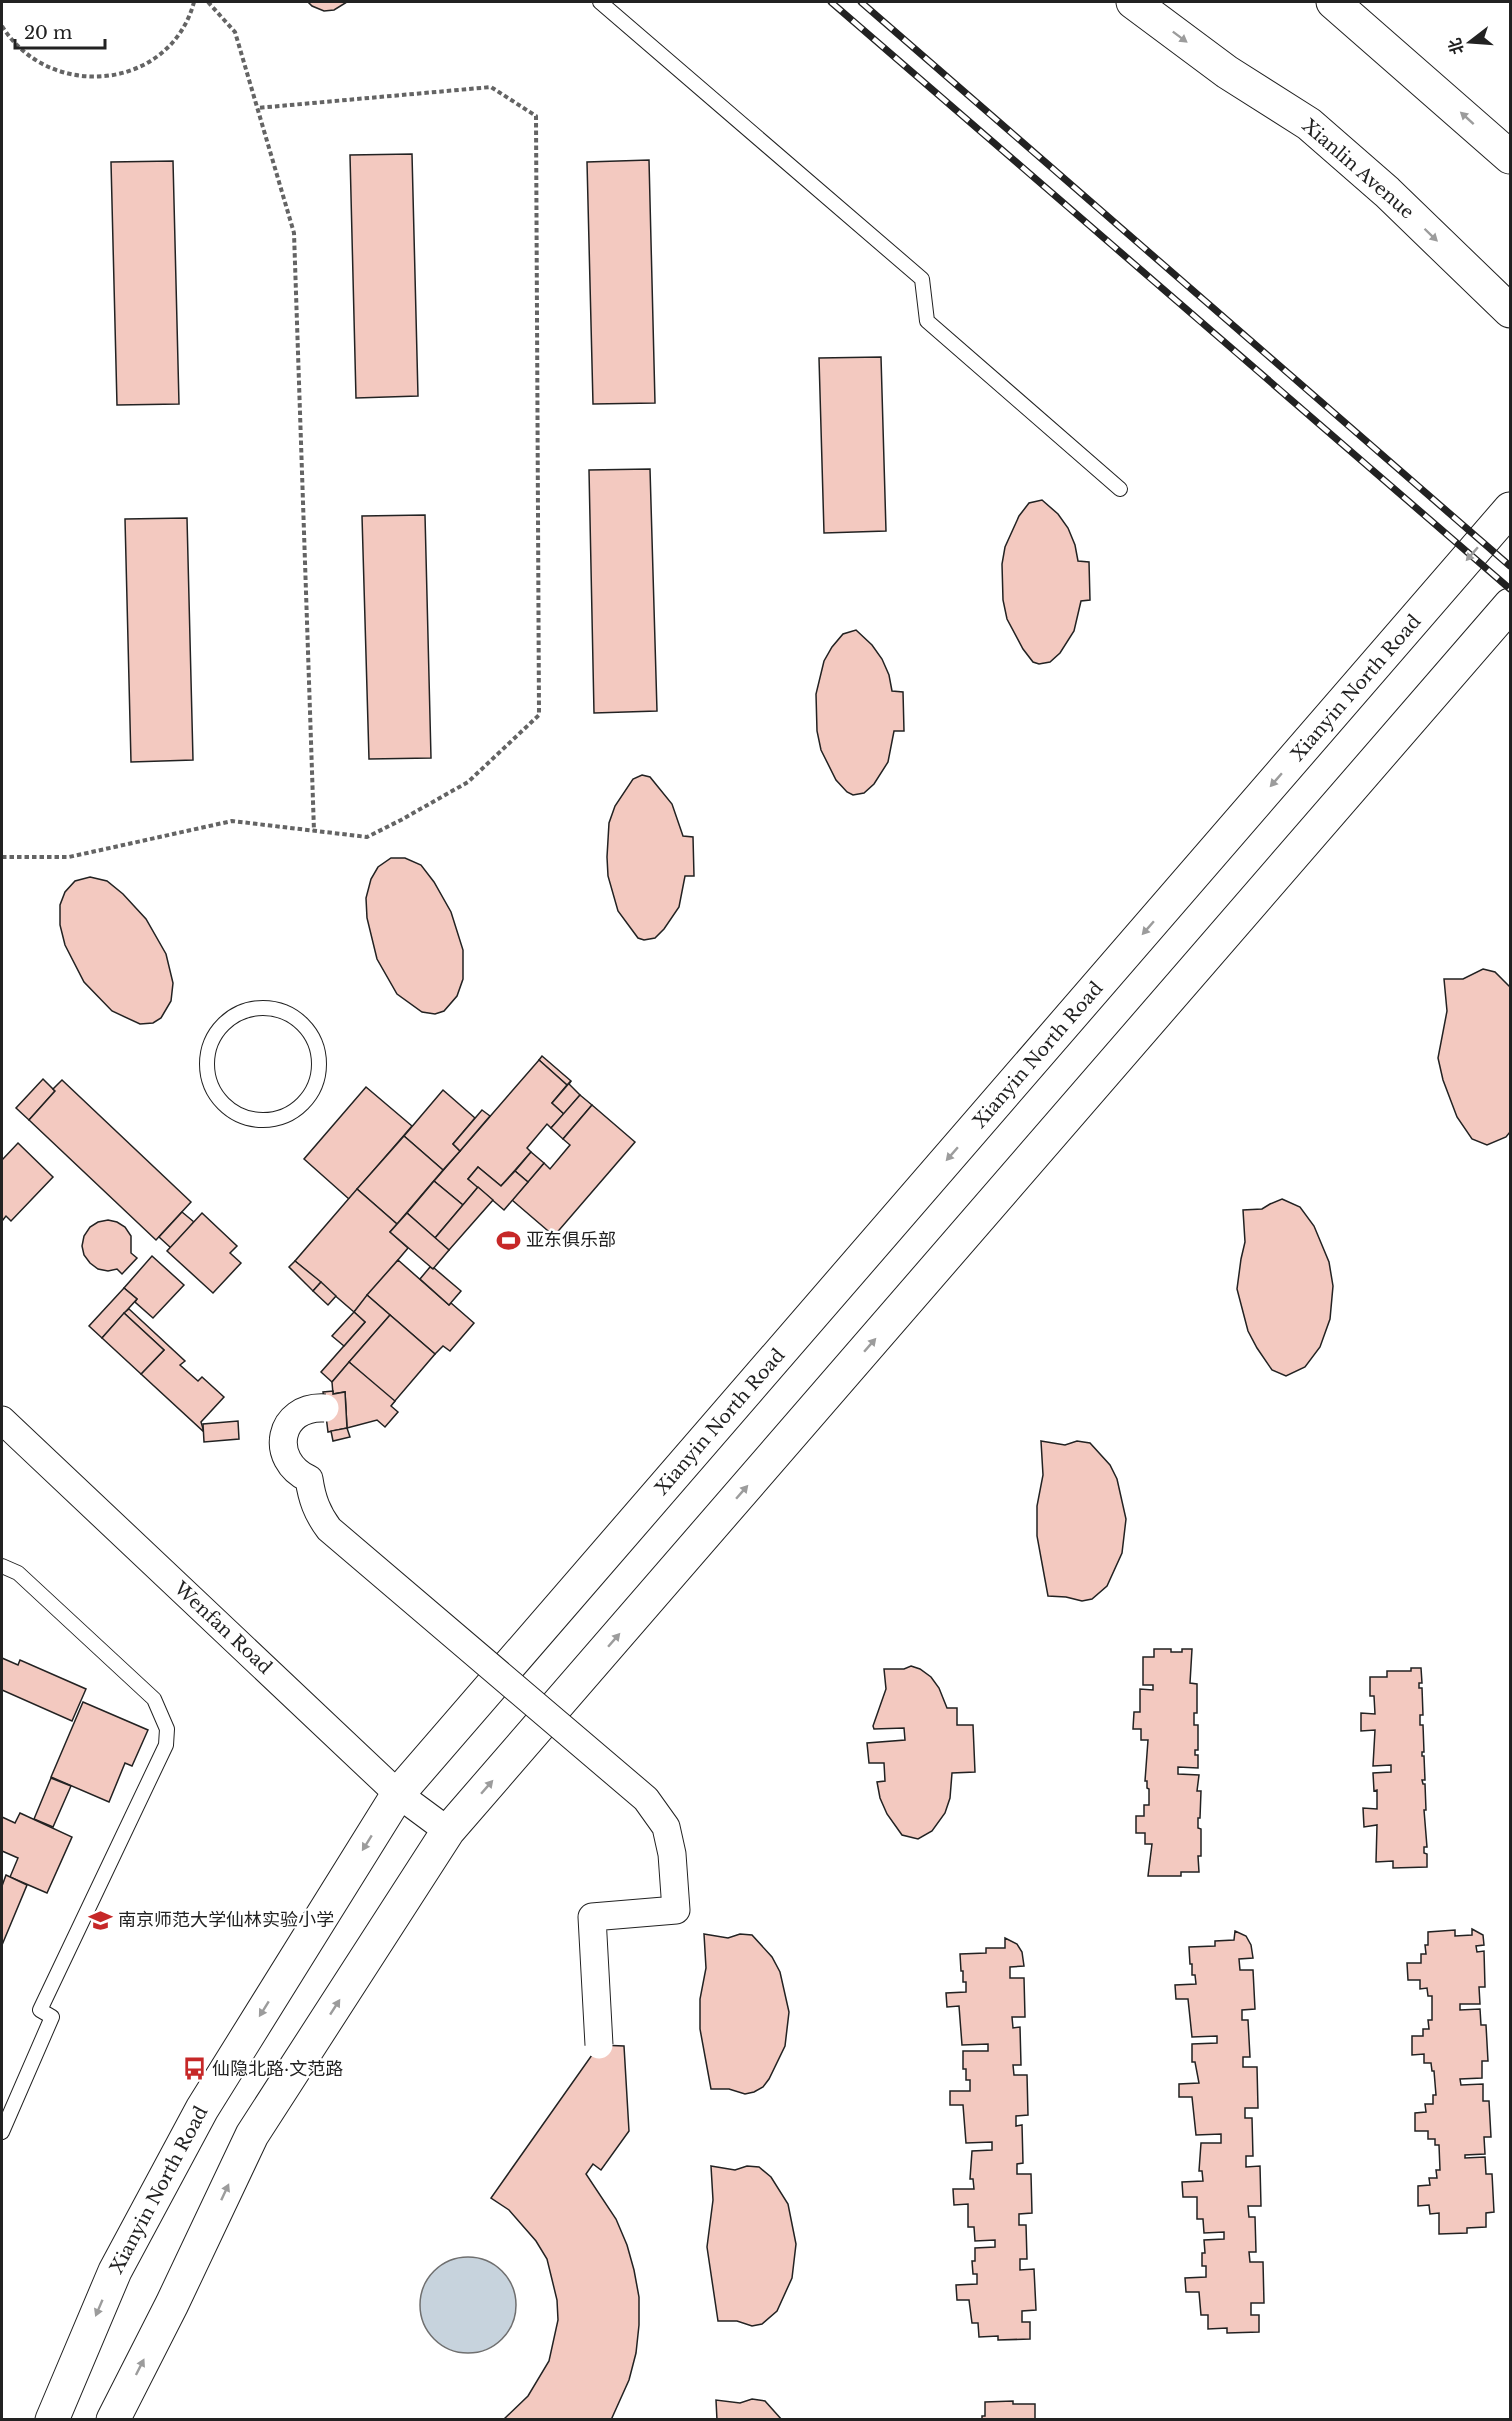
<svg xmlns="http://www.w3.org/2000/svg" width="1512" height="2421" font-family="'Libre Baskerville','Noto Sans SC',serif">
<rect width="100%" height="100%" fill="#fff"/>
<!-- water -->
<circle fill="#c7d3dd" stroke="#6f6f6f" stroke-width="1.5" cx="468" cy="2305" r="48"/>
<!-- building -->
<g fill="#f3c9c0" stroke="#222" stroke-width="1.5">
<path d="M308 2H347L334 10 324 11 312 6Z"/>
<path d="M412 154 418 396 356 398 350 155Z"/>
<path d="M649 160 655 403 593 404 587 162Z"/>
<path d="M173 161 179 404 117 405 111 162Z"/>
<path d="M881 357 886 531 824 533 819 358Z"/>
<path d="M650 469 657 711 594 713 589 470Z"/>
<path d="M1042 500 1058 514 1068 528 1075 545 1078 561 1089 562 1090 600 1081 601 1074 631 1060 653 1050 662 1039 664 1033 662 1023 649 1007 619 1003 600 1002 564 1005 547 1019 516 1029 503Z"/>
<path d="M425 515 431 758 369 759 362 516Z"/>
<path d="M187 518 193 760 131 762 125 519Z"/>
<path d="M856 630 872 645 882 659 889 675 892 691 903 692 904 731H894L888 762 874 784 864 793 853 795 847 792 836 780 821 750 817 731 816 694 824 661 832 647 843 634Z"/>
<path d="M642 775 650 777 672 804 683 836 693 837 694 876H685L679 907 664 929 655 938 644 940 638 938 618 911 608 876 607 857 609 823 615 806 633 779Z"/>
<path d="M391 858H405L421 865 434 882 451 912 463 950V979L457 996 444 1011 435 1014 422 1012 397 994 377 959 367 918 366 898 371 879 378 867Z"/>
<path d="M90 877 107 881 123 894 146 919 166 954 173 983 171 1001 161 1018 153 1023 140 1024 112 1011 84 982 65 945 60 925V905L65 892 75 881Z"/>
<path d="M1483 969 1495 972 1510 987V1132L1506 1137 1487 1145 1472 1139 1457 1117 1443 1080 1438 1058 1447 1011 1444 979H1463Z"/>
<path d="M542 1056 571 1081 567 1085 539 1060Z"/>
<path d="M539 1060 567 1085 552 1103 564 1114 551 1128 547 1124 527 1148 531 1152 501 1186 478 1167 468 1179 478 1187 463 1205 434 1181Z"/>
<path d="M43 1079 55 1091 29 1120 16 1108Z"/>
<path d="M62 1080 191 1202 156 1240 29 1120 55 1091 53 1089Z"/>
<path d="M571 1081 569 1084 580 1095 564 1114 552 1103Z"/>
<path d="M366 1087 412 1126 349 1199 304 1159Z"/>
<path d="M443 1090 475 1118 453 1144 460 1151 443 1170 404 1136Z"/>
<path d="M580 1095 592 1105 563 1139 551 1128Z"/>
<path d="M592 1105 635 1142 554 1236 512 1200 544 1163 550 1169 570 1145 563 1139Z"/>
<path d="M482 1110 490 1116 460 1151 453 1144Z"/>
<path d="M404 1136 443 1170 397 1224 357 1189Z"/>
<path d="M18 1143 53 1177 11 1221 6 1216 2 1221V1160Z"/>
<path d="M531 1152 544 1163 528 1182 515 1171Z"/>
<path d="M478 1167 501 1186 515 1171 528 1182 504 1210 468 1179Z"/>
<path d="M434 1181 463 1205 435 1238 407 1213Z"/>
<path d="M478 1187 493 1200 449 1250 435 1238Z"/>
<path d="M357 1189 397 1224 390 1232 408 1248 354 1312 295 1261Z"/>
<path d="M1282 1199 1300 1207 1314 1226 1329 1262 1333 1286 1330 1319 1320 1347 1305 1367 1286 1376 1272 1370 1257 1348 1248 1331 1237 1289 1241 1259 1245 1242 1243 1210 1262 1209 1270 1204Z"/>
<path d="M182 1212 194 1222 171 1248 159 1237Z"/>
<path d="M202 1213 237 1246 230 1253 241 1263 213 1293 167 1251Z"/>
<path d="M407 1213 449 1250 433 1269 390 1232Z"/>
<path d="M108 1220 117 1222 125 1227 131 1236V1253L137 1258 122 1274 117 1269 108 1271 98 1269 90 1263 84 1255 82 1246 84 1236 90 1227 98 1222Z"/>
<path d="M152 1256 184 1285 153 1318 135 1302 137 1299 124 1288Z"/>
<path d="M398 1260 449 1305 451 1303 474 1323 450 1351 443 1346 435 1354 367 1295Z"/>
<path d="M295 1261 321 1282 313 1291 289 1267Z"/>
<path d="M430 1267 433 1269 434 1268 461 1291 449 1305 420 1279Z"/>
<path d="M321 1282 336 1296 328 1305 313 1291Z"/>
<path d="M124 1288 137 1299 102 1338 89 1326Z"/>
<path d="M367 1295 390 1315 332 1382 321 1372 365 1322 354 1312Z"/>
<path d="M129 1309 185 1361 180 1365 198 1381 202 1377 224 1397 201 1422 204 1432 141 1374 164 1350 124 1313Z"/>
<path d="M354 1312 365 1322 344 1346 332 1336Z"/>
<path d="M124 1313 164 1350 141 1374 102 1338Z"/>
<path d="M390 1315 435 1354 394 1402 349 1362Z"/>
<path d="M349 1362 395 1401 391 1406 398 1412 385 1427 377 1420 347 1428 345 1392 333 1394 332 1382Z"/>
<path d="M333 1391V1394L345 1392 347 1428 328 1432 323 1392Z"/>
<path d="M238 1421 239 1439 204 1442 203 1424Z"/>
<path d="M347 1428 350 1437 333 1441 331 1431Z"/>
<path d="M1041 1441 1065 1445 1077 1441 1090 1443 1110 1465 1117 1479 1126 1519 1122 1553 1107 1586 1092 1599 1082 1601 1066 1597 1048 1596 1037 1536V1506L1043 1475Z"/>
<path d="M1154 1649H1171V1652H1182V1649H1192L1190 1683 1197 1684V1713H1194V1725H1198V1750H1195V1755H1198V1768L1178 1767V1774L1199 1775 1197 1791H1201L1200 1818H1198V1828L1201 1829V1856H1198L1199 1872H1181V1876H1148L1152 1844H1145V1833H1136V1816H1144V1805H1149V1789L1147 1788V1781H1145L1148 1740H1141V1729H1133L1134 1712H1140V1689L1153 1690V1685H1143V1657H1154Z"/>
<path d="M2 1658 18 1665 20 1660 86 1689 72 1721 2 1690Z"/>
<path d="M911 1666 920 1669 931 1677 939 1688 947 1708H957V1725H973L975 1772 952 1773 950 1798 945 1813 932 1831 918 1839 902 1835 887 1814 880 1798 877 1782 885 1781 884 1763H869L867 1743 905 1740 904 1728 874 1729 873 1726 886 1689 884 1669H904Z"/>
<path d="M1411 1668H1421L1422 1683H1419V1688H1422L1423 1715H1420V1725H1423L1424 1752H1422V1756H1424L1425 1780H1422L1423 1784H1425L1426 1810H1424L1427 1847H1424V1853L1427 1854V1867L1393 1868V1861L1376 1862 1377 1825 1364 1827 1363 1808 1377 1809V1790L1374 1791 1373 1773 1391 1772V1765L1373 1766 1375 1730 1361 1731V1713L1375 1714 1374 1696H1370V1677H1387V1671H1411Z"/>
<path d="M83 1702 148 1730 132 1766 125 1763 109 1802 51 1777Z"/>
<path d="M51 1778 71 1786 53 1827 34 1819Z"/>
<path d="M20 1813 72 1837 47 1893 10 1877 18 1858 2 1851V1817L15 1823Z"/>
<path d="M6 1875 27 1885 2 1945V1886Z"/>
<path d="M1472 1929 1483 1935 1484 1945 1476 1946 1477 1952 1484 1951 1485 1987H1479L1480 2004H1460V2010L1480 2009 1481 2025H1486L1488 2061H1482V2078L1460 2079 1461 2085 1483 2084V2101H1489L1491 2137H1484L1485 2154 1465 2155V2158L1485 2157 1486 2174H1492L1494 2212 1486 2213V2227L1467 2228V2233L1439 2234V2213L1430 2214 1429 2205 1418 2206V2186L1430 2185 1429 2178H1437L1436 2170H1440L1439 2145H1435V2139H1428V2131H1415V2113L1426 2112 1425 2104H1433V2095H1436L1434 2071H1432L1431 2063H1424V2054L1412 2055V2036H1423V2029H1429L1428 2020H1432V1996H1428L1427 1988 1420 1989V1980H1408L1407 1963H1421V1954H1426L1425 1945H1428V1932L1455 1930V1936L1472 1935Z"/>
<path d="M1235 1931 1246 1936 1251 1945 1253 1958 1239 1959 1240 1970H1253L1255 2009 1242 2010V2020H1248L1250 2057H1243V2067H1257L1258 2108H1245V2118H1252L1253 2156H1246V2167L1260 2166 1261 2206H1248L1249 2217H1255L1256 2252H1249L1250 2262H1263L1264 2303H1251V2315H1259V2332L1227 2333V2328L1208 2329V2315H1201L1199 2292H1186L1185 2278 1206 2277V2266H1202V2253H1205L1204 2240 1224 2239V2232L1204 2233 1203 2219H1197V2197H1183L1182 2182 1203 2181 1202 2171H1199L1201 2143H1221V2134L1196 2135 1192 2097H1179V2084L1199 2083 1195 2062H1192V2044L1217 2043V2036L1192 2037 1188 1999H1176L1175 1985 1196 1984 1195 1975H1192V1964H1190L1189 1947 1215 1946V1941L1234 1940Z"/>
<path d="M704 1934 728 1938 740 1934 752 1935 772 1957 780 1972 789 2012 785 2046 769 2079 763 2087 754 2092 745 2094 729 2089H711L700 2029V1999L706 1968Z"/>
<path d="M1005 1938 1017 1944 1022 1952 1024 1966 1010 1967V1978H1024L1025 2017H1012L1013 2028 1020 2027 1021 2065H1013L1014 2075H1027L1028 2115 1016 2116V2126L1022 2125 1023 2163 1017 2164V2174H1031L1032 2213 1019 2214V2225H1026L1027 2259H1020V2270L1034 2269 1036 2310 1022 2311V2322H1030V2339L998 2340V2336L979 2337 978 2323H972L969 2300H957L956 2285 977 2284V2274H973L972 2261H975V2248L995 2247V2240L975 2241 974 2227H968V2204L954 2205 953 2189H974L973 2179H970L972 2151 992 2150V2142L966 2143 963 2105H950V2091H970V2080H966V2069H963V2051H988V2044L962 2045 959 2006 947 2007 946 1993 966 1992V1982H963V1971H961L960 1954 986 1953V1948H1005Z"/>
<path d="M599 2045 624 2046 629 2131 601 2170 593 2164 586 2174 616 2219 627 2245 634 2270 639 2297V2325L636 2353 629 2380 611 2420H503L528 2396 549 2361 558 2320 557 2300 547 2259 536 2241 509 2210 491 2198Z"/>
<path d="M711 2166 735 2170 747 2166 759 2167 771 2177 788 2204 796 2244 792 2278 777 2311 762 2324 752 2326 737 2321H718L707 2247 713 2200Z"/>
<path d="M752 2399 765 2401 782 2420H717L716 2400 740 2403Z"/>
<path d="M1013 2401V2404H1035V2419L1040 2420H982V2416H985V2402Z"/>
</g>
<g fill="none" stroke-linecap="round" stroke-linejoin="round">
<defs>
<g id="service">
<path d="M600 2 922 279 927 321 1120 489"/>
<circle cx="263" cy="1064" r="56"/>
<path d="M2 1566 18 1573 154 1699 167 1729 166 1745 40 2010 52 2017 2 2132"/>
</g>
<path id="minor" d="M2 1420 398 1794 448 1831"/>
<g id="primary">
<path d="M1133 2 1227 72 1309 124 1387 192 1510 311"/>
<path d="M1333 2 1510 157"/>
<path d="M52 2420 115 2271 202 2109 398 1794 1510 509"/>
<path d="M113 2420 172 2304 252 2135 448 1831 1510 605"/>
</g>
</defs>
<!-- service casing -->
<use href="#service" stroke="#222" stroke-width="16"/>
<!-- minor casing -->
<use href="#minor" stroke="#222" stroke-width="29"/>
<!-- primary casing -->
<use href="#primary" stroke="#222" stroke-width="35"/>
<!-- path -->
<g stroke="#646464" stroke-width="4" stroke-dasharray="4.5 3" stroke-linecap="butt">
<path d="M208 2 235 32 294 233 314 831"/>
<path d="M2 26C49 102 170 91 194 2"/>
<path d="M2 857H69L232 821 367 837 401 820 468 782 539 715 536 116 491 87 257 108"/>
</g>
<!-- service -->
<use href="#service" stroke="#fff" stroke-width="14"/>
<!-- minor -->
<use href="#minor" stroke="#fff" stroke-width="27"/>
<!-- primary -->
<use href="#primary" stroke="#fff" stroke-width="33"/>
<defs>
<g id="rail">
<path d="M831 2 1510 589"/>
<path d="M861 2 1510 566"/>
</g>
</defs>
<!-- rail casing -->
<use href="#rail" stroke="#222" stroke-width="7"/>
<!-- rail -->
<use href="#rail" stroke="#fff" stroke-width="4.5" stroke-dasharray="14" stroke-linecap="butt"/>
<defs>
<path id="minor-bridge" d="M325 1408C278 1405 268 1460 309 1479 312 1499 317 1513 329 1529L646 1799 666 1827 672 1854 676 1910 592 1917 599 2045"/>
</defs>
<!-- minor-bridge casing -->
<use href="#minor-bridge" stroke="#222" stroke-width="29" stroke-linecap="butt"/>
<!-- minor-bridge -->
<use href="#minor-bridge" stroke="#fff" stroke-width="27"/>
</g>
<!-- one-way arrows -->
<defs><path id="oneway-solid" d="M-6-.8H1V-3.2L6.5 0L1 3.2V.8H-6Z" transform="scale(1.5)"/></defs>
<g fill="#9c9c9c">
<use href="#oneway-solid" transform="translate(1180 37) rotate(37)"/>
<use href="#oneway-solid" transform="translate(1467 118) rotate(-138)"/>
<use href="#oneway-solid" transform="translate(1431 235) rotate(44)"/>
<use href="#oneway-solid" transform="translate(1472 554) rotate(131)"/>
<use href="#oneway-solid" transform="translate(1276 780) rotate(131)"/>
<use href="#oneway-solid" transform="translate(1148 928) rotate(131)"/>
<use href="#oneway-solid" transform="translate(952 1154) rotate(131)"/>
<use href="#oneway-solid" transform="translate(870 1345) rotate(-49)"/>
<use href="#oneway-solid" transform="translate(742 1492) rotate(-49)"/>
<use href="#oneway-solid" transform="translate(614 1640) rotate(-49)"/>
<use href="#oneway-solid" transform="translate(487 1787) rotate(-49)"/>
<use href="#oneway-solid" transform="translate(367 1843) rotate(122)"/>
<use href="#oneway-solid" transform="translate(335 2007) rotate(-57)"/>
<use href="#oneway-solid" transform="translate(264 2009) rotate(122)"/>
<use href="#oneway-solid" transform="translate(225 2192) rotate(-65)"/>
<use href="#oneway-solid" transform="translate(99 2308) rotate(113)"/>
<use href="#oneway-solid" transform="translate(140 2367) rotate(-63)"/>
</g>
<!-- icons -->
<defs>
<symbol id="stadium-bare" viewBox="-9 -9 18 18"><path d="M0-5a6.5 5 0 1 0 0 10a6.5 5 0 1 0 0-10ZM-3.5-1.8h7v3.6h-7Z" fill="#c62828" stroke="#fff" stroke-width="2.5" paint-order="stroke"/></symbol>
<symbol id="school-bare" viewBox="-9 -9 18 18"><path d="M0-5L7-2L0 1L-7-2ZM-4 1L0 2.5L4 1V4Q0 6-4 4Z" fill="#c62828" stroke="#fff" stroke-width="2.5" paint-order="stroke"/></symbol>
<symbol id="bus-bare" viewBox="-9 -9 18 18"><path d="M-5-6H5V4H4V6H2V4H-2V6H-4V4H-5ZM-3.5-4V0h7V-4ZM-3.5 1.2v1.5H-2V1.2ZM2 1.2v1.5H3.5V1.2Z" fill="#c62828" stroke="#fff" stroke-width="2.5" paint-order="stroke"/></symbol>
</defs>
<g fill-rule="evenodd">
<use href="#stadium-bare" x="492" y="1224" width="33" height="33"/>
<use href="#school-bare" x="84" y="1904" width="33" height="33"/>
<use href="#bus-bare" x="178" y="2052" width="33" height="33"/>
</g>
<g text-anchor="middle" stroke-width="4.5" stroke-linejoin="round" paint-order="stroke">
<!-- street labels -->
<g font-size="18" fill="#222" stroke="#fff">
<text transform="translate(1358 169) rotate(41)" y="6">Xianlin Avenue</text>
<text transform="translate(1356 688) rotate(-49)" y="6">Xianyin North Road</text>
<text transform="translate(1038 1055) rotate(-49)" y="6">Xianyin North Road</text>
<text transform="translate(720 1422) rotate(-49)" y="6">Xianyin North Road</text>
<text transform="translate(223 1628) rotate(43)" y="6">Wenfan Road</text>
<text transform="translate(159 2190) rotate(-62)" y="6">Xianyin North Road</text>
</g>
<!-- poi labels -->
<g font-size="18" fill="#222" stroke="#fff" text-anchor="start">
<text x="526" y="1246">亚东俱乐部</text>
<text x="118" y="1926">南京师范大学仙林实验小学</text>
<text x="212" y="2075">仙隐北路·文范路</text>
</g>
</g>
<!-- border -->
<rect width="1512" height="2421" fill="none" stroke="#222222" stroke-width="6"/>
<!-- north arrow -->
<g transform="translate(1470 42) rotate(253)" stroke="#ffffff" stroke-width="4.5" paint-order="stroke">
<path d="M0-4.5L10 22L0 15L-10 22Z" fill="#222222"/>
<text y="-9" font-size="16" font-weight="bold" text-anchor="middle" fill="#222222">北</text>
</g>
<!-- scale -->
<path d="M15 39v9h90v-9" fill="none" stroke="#222222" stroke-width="3"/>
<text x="24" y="39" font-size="18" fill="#222222" stroke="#ffffff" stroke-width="4.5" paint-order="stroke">20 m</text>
</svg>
